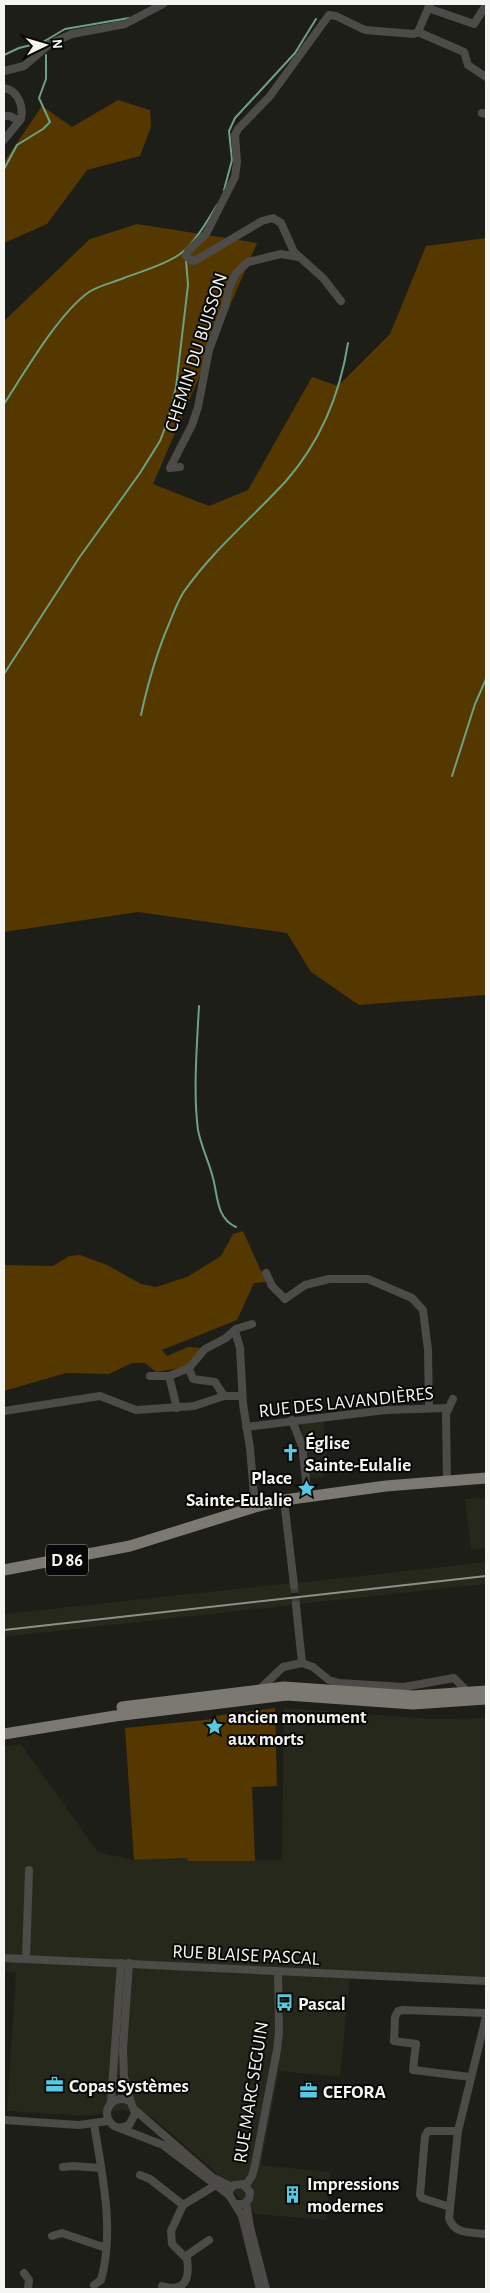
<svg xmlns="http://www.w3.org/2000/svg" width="490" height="2293" font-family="'Alegreya Sans',sans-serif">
<rect width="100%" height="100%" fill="#1d1e17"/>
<!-- built -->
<g fill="#26281b">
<path d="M323 1418 328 1470 323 1471 324 1477 307 1479 301 1420Z"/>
<path d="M485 1498 486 1548 471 1550 465 1499Z"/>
<path d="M486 1562V1584L299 1604 297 1583Z"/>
<path d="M290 1583 292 1605 4 1637V1614Z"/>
<path d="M284 1708 433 1719 486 1718V1985L350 1978 340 2077 279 2071 261 2165 330 2172 326 2220 255 2214 211 2168 152 2117 124 2110 88 2116 7 2111 16 1973 4 1971V1747L21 1744 98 1852 134 1860 187 1858 188 1861 282 1860Z"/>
</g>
<!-- green -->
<g fill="#553700">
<path d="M118 100 150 110 151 127 140 156 87 170 47 224 4 243V162L42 106 72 127Z"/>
<path d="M137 224 257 243 153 484 209 506 248 490 312 377 338 386 390 334 426 246 486 238V995L359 1005 311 972 287 933 138 912 4 932V321L90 239Z"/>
<path d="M243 1231 266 1282 254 1283 237 1320 162 1350 167 1356 188 1347 202 1348 186 1367 156 1372 145 1363H132L109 1374 66 1373 4 1391V1265L53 1266 69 1256 80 1255 107 1265 141 1284 156 1287 187 1277 221 1256 233 1234Z"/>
<path d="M275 1708 277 1786 252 1787 255 1861H188L187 1858 134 1860 125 1728 213 1719 214 1716Z"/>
</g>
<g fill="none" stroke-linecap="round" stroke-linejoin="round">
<!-- stream -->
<g stroke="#6da181" stroke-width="2">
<path d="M4 55 19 48 43 42 65 29 129 18"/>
<path d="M4 169 17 145 43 129 50 122 39 98 46 79V55"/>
<path d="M224 190 232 160 229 131 235 118 295 53 316 19"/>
<path d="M4 404C25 372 58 314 89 292 100 285 112 283 124 278 142 271 165 265 180 254 194 244 208 220 217 205"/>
<path d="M4 674 79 558 140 473 160 441 168 420 176 387 188 285 186 260"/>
<path d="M141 715C148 683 156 654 169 624 173 614 177 603 183 593 212 551 252 518 286 481 320 442 340 394 348 343"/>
<path d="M452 776 475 704 486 679"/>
<path d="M199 1006C197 1044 193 1092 198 1130 201 1146 209 1162 213 1178 218 1196 216 1218 236 1227"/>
</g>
<!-- minor-tunnel -->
<path stroke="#3d3e38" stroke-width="8" stroke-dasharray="8 4" stroke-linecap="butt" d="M294 1585 296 1605"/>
<!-- minor -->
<g stroke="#4c4b48" stroke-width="8">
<path d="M428 8 474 24 486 5"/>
<path d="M418 32 464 52 468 65 486 77"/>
<path d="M4 71 24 66 51 43 72 34 125 24 163 4"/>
<path d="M4 88C17 90 24 105 21 119L4 140"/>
<path d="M482 113 486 114"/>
<path d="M4 116H10L19 121"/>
<path d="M341 301 323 278 294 252 281 223 273 218 262 221 196 260 192 261 186 256 188 251 206 234 235 177 237 162 235 135 238 129 270 96 329 15 336 16 365 30 414 34 418 32 430 4"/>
<path d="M180 467 170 468 192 425 198 407 209 350 225 307 229 288 236 273 248 262 281 254 299 257"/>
<path d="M266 1273 272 1286 285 1299 305 1285 329 1279H368L412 1298 423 1310 428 1350 429 1407"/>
<path d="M235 1331 240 1348 243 1404 250 1448 255 1507"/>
<path d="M189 1368 205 1349 226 1338 236 1329 252 1324"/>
<path d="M150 1376H169L189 1368 193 1379 215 1382 224 1396"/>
<path d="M169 1376 177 1408"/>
<path d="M4 1411 100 1396 136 1410 194 1406 224 1396H242"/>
<path d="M292 1420 302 1446 308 1497"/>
<path d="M246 1427 386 1410 448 1408"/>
<path d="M447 1481 446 1414 453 1399"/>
<path d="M284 1500 294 1585"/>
<path d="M296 1605 302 1663"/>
<path d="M260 1689 283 1667 302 1663 313 1667 329 1680 339 1683 404 1687 454 1678 468 1692"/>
<path d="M4 1958 486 1981"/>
<path d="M26 1959 29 1870"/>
<path d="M129 1963 123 2049 124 2077 131 2102"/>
<path d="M486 2017 458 2131 449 2218C454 2235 472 2232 486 2234"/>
<path d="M470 2077 413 2070 416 2044 394 2041 395 2017 398 2011 403 2010 486 2013"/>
<path d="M111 2102 121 1963"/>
<path d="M135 2110 212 2177 232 2187"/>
<path d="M4 2120 79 2125 108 2121"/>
<path d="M94 2124C102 2174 115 2231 101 2280L94 2285"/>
<path d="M119 2128 129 2125 135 2114 131 2102C114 2091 97 2113 114 2126L163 2145 229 2195"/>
<path d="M63 2167 73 2166 100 2168"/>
<path d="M140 2175 150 2179 183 2205"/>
<path d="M246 2185 252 2176 255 2165 277 2050 279 2032 278 1972"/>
<path d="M246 2203 250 2227 266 2289"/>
<path d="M236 2204H244L249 2199 250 2192 243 2184 234 2185 230 2189 229 2195 242 2216 260 2289"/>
<path d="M450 2207 422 2198 420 2195 425 2136 428 2131H458"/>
<path d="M52 2236 62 2233 106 2248"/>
<path d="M186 2256 209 2240"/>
<path d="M24 2273 29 2280 28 2289"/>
<path d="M162 2286C185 2293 190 2279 187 2259L172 2244 171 2231 183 2205 214 2186"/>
</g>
<!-- primary -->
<g stroke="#7b7972" stroke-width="11">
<path d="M4 1570 130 1546 255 1507 284 1500 386 1486 486 1478"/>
<path d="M122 1707 284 1687 413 1696 486 1691"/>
<path d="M4 1734 115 1716 287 1695 413 1704 486 1699"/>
</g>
<!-- rail -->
<path stroke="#8e8f89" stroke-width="2" d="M4 1630 486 1576"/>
</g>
<!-- icons -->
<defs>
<symbol id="church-bare" viewBox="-9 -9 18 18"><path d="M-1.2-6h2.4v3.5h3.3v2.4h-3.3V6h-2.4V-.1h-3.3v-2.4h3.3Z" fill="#57c9e3" stroke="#080806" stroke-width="2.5" paint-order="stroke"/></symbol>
<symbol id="sight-bare" viewBox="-9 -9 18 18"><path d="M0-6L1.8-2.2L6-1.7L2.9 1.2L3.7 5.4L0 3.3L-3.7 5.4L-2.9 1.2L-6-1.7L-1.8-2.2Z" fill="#57c9e3" stroke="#080806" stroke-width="2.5" paint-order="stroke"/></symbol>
<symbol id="bus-bare" viewBox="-9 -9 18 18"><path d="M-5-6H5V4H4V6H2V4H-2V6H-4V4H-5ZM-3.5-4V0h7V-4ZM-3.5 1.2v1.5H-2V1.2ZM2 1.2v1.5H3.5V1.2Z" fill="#57c9e3" stroke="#080806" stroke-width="2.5" paint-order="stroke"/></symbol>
<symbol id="office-bare" viewBox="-9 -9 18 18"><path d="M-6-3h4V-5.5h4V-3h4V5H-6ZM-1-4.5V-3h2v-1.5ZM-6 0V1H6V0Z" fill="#57c9e3" stroke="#080806" stroke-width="2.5" paint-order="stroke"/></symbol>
<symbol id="building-bare" viewBox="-9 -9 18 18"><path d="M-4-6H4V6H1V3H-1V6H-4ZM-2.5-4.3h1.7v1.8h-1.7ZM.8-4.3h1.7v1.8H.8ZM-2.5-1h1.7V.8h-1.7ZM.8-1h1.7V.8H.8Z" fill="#57c9e3" stroke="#080806" stroke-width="2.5" paint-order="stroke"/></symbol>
</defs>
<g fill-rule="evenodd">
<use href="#church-bare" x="278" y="1440" width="25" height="25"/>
<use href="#sight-bare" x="294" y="1476" width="25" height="25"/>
<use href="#sight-bare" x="202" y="1714" width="25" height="25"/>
<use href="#bus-bare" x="272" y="1990" width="25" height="25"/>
<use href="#office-bare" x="42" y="2072" width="25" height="25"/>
<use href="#office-bare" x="296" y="2078" width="25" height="25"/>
<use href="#building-bare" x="280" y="2182" width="25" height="25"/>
</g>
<g text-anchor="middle" stroke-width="4" stroke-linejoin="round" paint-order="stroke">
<!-- shield labels -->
<rect fill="#080806" stroke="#aeafaa" stroke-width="1" x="46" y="1544.5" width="42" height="31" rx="4"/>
<g font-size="18" font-weight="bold" fill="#f5f6f1">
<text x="67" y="1566">D 86</text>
</g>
<!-- street labels -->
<g font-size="19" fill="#f5f6f1" stroke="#080806">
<text transform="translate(195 352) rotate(-72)" y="7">CHEMIN DU BUISSON</text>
<text transform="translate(346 1401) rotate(-6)" y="7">RUE DES LAVANDIÈRES</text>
<text transform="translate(246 1954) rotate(3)" y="7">RUE BLAISE PASCAL</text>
<text transform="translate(250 2092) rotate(-81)" y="7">RUE MARC SEGUIN</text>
</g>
<!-- poi labels -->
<g font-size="19" font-weight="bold" fill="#f5f6f1" stroke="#080806" text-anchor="start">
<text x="305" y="1449">Église<tspan x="305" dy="22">Sainte-Eulalie</tspan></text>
<text x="292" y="1484" text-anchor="end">Place<tspan x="292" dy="22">Sainte-Eulalie</tspan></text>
<text x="228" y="1723">ancien monument<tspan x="228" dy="22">aux morts</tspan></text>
<text x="298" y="2010">Pascal</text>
<text x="69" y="2092">Copas Systèmes</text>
<text x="323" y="2098">CEFORA</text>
<text x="307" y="2190">Impressions<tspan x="307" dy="22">modernes</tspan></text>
</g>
</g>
<!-- border -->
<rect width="490" height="2293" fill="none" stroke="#f5f6f1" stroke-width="10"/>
<!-- north arrow -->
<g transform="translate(45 45) rotate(85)" stroke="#080806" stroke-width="4" paint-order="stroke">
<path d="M0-4L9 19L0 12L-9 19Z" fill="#f5f6f1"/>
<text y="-8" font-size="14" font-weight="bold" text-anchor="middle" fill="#f5f6f1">N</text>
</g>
</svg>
